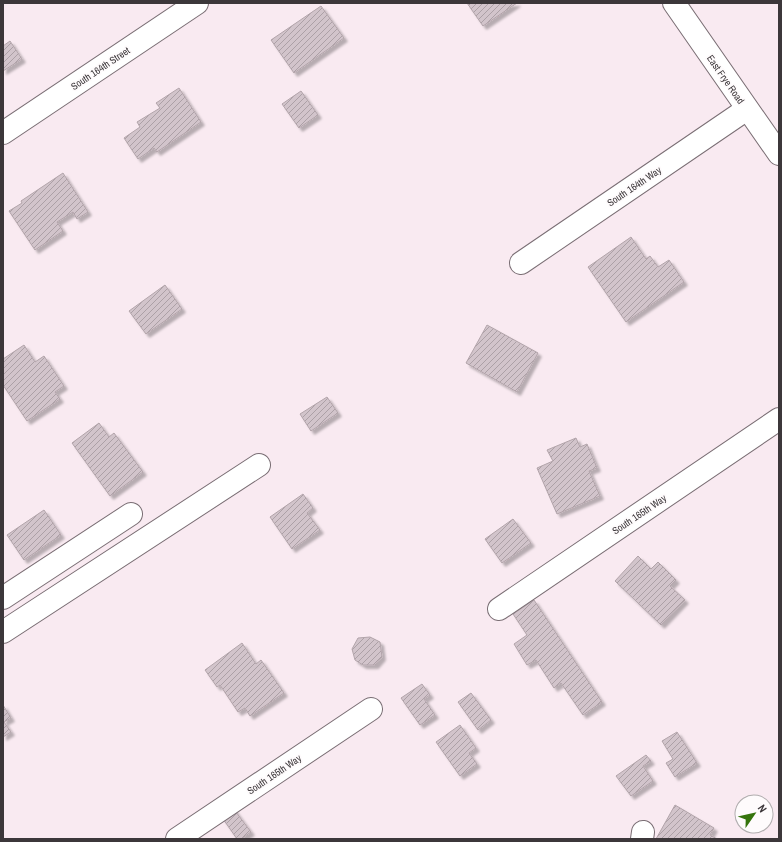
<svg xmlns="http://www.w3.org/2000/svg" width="782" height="842" font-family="'Archivo Narrow',sans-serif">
<defs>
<pattern id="building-hatch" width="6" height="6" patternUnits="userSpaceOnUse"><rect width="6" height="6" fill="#d2c4cb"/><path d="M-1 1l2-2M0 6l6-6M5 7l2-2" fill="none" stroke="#aca0a6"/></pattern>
<filter id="shadow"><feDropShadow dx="3.5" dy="3.5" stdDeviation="1" flood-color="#0004"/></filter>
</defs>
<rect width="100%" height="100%" fill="#f9eaf1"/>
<!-- building -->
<g fill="url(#building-hatch)" stroke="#b2a4aa" filter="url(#shadow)">
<path d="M467 3H517L483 26Z"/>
<path d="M321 6 344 38 294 73 271 40Z"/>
<path d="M10 41 22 59 3 71V46Z"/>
<path d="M179 88 201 122 157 152 154 148 138 159 124 138 140 127 137 122 160 108 156 103Z"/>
<path d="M301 91 318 115 299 128 282 104Z"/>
<path d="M63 173 88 212 77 219 73 212 57 222 63 231 35 250 9 211 22 203 21 201Z"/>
<path d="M631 237 646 259 650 256 658 267 669 260 684 282 626 322 588 267Z"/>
<path d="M165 285 182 309 146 334 129 311Z"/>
<path d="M487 325 538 353 517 392 466 363Z"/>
<path d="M24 345 35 362 44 356 64 386 55 392 60 399 27 421 3 385V359Z"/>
<path d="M327 397 338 413 311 431 300 414Z"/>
<path d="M99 423 109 437 114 433 143 472 110 496 72 443Z"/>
<path d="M576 438 580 447 587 444 597 468 589 471 600 496 557 514 537 468 553 461 547 450Z"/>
<path d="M303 494 313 508 307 513 320 530 292 549 270 517Z"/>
<path d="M44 510 61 535 24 560 7 535Z"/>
<path d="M513 519 531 543 502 563 485 539Z"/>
<path d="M638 556 651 569 658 562 676 580 670 586 685 600 661 625 615 581Z"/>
<path d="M534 600 602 702 583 715 561 683 554 688 536 660 527 665 514 644 527 635 513 614Z"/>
<path d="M370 637 380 642 382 657 375 665H363L355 660 352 649 358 638Z"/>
<path d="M242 643 256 664 261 660 284 693 250 716 245 708 238 712 220 685 217 687 205 670Z"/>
<path d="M422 684 430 695 424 699 435 715 420 725 401 698Z"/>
<path d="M471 693 491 720 478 730 458 702Z"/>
<path d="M3 705 11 718 4 722 11 732 3 737Z"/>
<path d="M460 725 476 748 469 753 477 764 460 776 436 742Z"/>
<path d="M677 732 697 763 675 777 666 763 673 759 662 741Z"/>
<path d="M646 755 651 761 643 766 653 781 631 796 616 776Z"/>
<path d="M675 805 714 828 710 835 717 839H656Z"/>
<path d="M233 808 251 832 241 839H237L221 816Z"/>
</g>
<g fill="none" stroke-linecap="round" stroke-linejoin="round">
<defs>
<g id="minor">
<path d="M674 3 779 154"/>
<path d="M3 133 197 3"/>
<path d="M521 263 747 109"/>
<path d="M3 598 131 514"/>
<path d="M499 609 779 419"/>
<path d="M3 632 259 465"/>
<path d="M177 839 371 709"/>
<path d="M642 839 643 832"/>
</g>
</defs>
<!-- minor casing -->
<use href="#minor" stroke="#7a6e74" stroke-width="24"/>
<!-- minor -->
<use href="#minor" stroke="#fff" stroke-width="22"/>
</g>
<g text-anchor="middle" stroke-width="3.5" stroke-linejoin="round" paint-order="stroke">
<!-- street labels -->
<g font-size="10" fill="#3c373a" stroke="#fefbfc">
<text transform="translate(100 68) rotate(-34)" y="4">South 164th Street</text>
<text transform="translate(726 79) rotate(55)" y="4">East Frye Road</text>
<text transform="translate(634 186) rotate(-34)" y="4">South 164th Way</text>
<text transform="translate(639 514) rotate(-34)" y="4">South 165th Way</text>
<text transform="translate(274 774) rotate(-34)" y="4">South 165th Way</text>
</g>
</g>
<!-- border -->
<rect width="782" height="842" fill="none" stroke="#3c373a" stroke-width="8"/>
<!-- north arrow -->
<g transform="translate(754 814) rotate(56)"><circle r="19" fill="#fefbfc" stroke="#b0adae"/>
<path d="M0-3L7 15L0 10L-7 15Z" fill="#35740c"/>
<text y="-6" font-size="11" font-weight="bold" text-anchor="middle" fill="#3c373a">N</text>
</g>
</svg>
